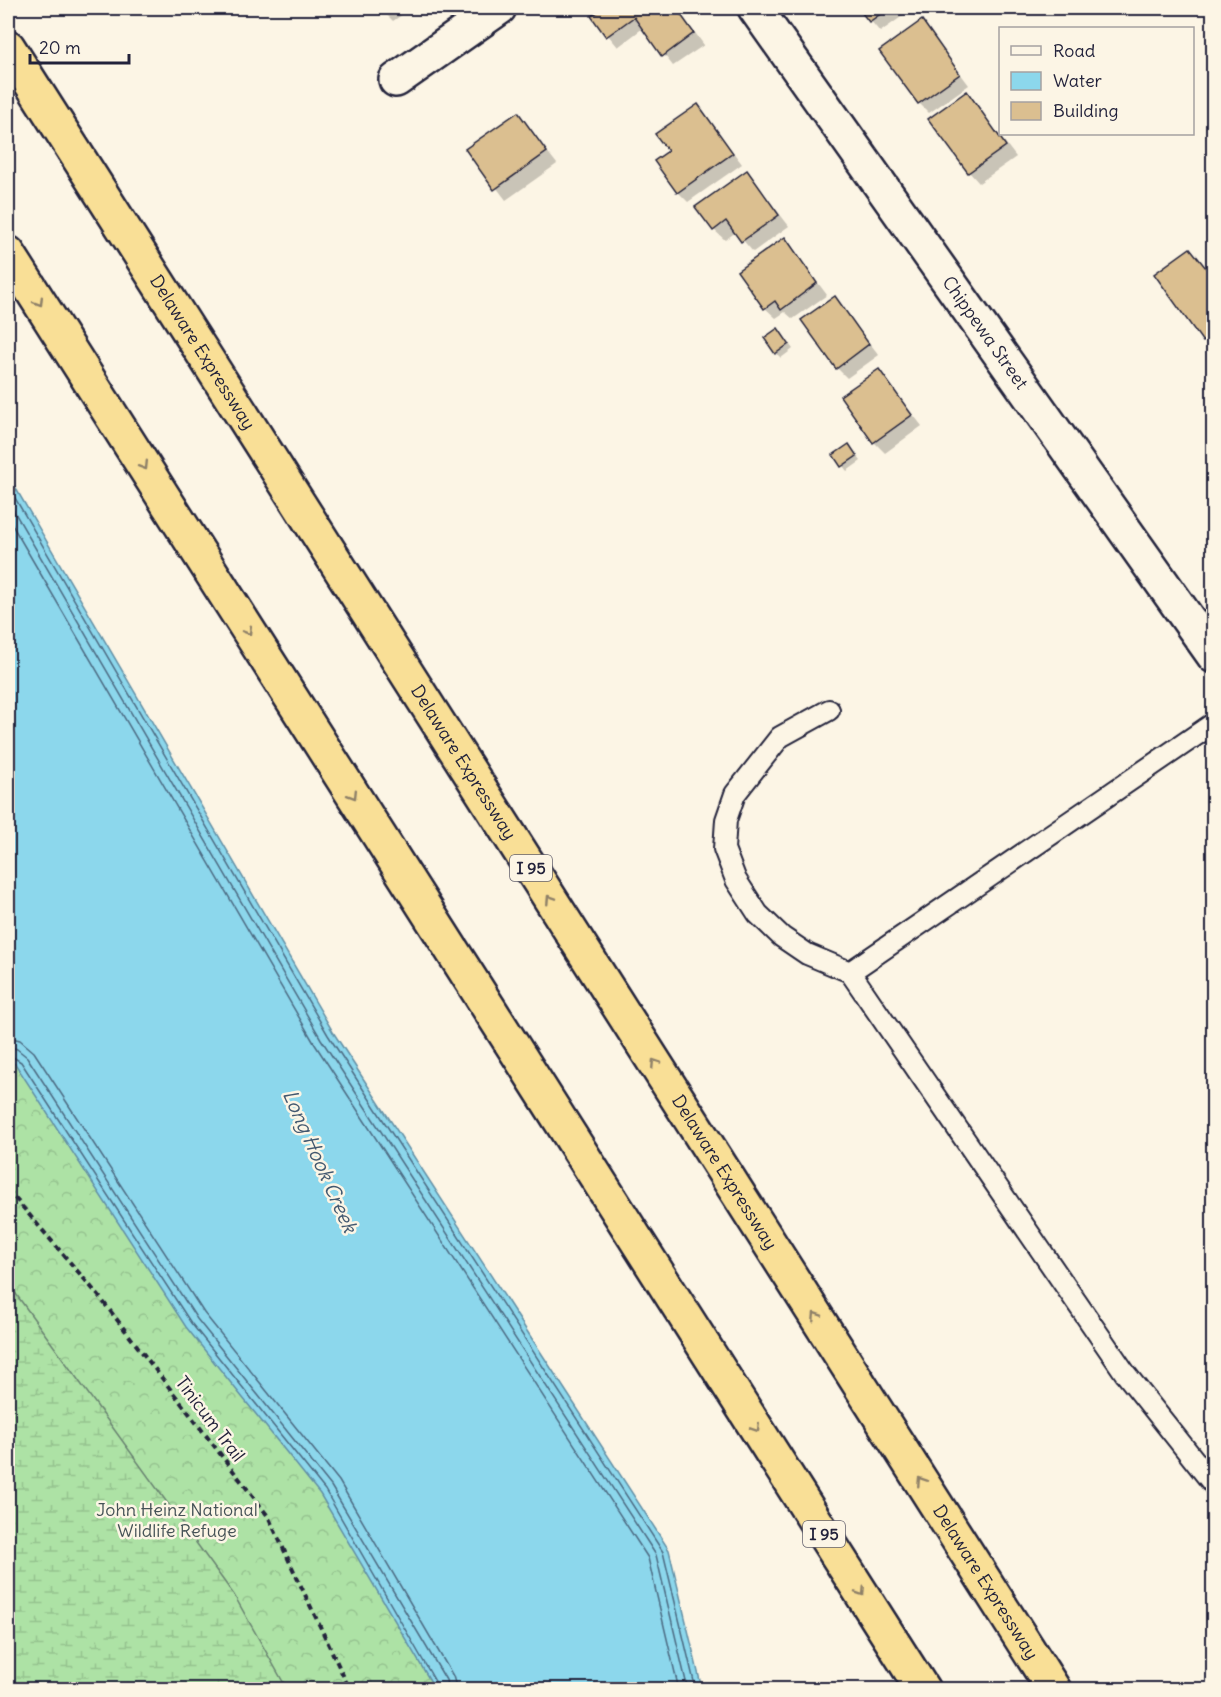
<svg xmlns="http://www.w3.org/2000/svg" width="1221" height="1697" font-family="Delius,sans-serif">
<defs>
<pattern id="forest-crowns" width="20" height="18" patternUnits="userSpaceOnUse" patternTransform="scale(1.5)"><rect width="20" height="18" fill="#ade2a5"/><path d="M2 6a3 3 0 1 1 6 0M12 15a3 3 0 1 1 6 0" fill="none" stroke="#95c28f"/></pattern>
<pattern id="wetland-marsh" width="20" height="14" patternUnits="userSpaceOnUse" patternTransform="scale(1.5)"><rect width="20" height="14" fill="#ade2a5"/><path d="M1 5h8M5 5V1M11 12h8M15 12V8" fill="none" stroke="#95c28f"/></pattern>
</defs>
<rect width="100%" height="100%" fill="#fcf5e5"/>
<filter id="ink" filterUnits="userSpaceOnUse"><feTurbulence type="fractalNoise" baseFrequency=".0167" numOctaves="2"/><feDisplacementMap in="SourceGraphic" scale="12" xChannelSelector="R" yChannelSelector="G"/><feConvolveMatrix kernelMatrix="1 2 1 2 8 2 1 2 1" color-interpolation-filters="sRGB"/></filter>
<g filter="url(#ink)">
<!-- forest -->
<path fill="url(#forest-crowns)" stroke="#688270" stroke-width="1.5" d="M8 882 472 1689H8Z"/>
<!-- wetland -->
<path fill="url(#wetland-marsh)" stroke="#688270" stroke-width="1.5" d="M8 1283 234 1595 287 1689H8Z"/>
<!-- water -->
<path fill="#8cd7ec" stroke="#628fa5" stroke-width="1.5" d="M8 475 333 1032 669 1550 702 1689H435L320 1494 186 1327 16 1065 8 1058Z"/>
<!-- shadow -->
<g fill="#0003">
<path d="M380 8H412L393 21Z"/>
<path d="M606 8H677L704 45 673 66 643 28 618 47 593 17Z"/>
<path d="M860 8H914L880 32Z"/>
<path d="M922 22 969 85 929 113 919 103Z"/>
<path d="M967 93 1016 157 979 183 969 172Z"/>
<path d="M698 106 742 164 688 202 678 192 670 152Z"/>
<path d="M518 114 557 164 506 200 468 150Z"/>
<path d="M747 172 789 226 753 252 736 232 725 240 714 230Z"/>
<path d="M785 239 827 295 793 319 785 312 776 318 765 308Z"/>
<path d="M1190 250 1214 276V350L1157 274Z"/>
<path d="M834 298 879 355 847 378 837 368Z"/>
<path d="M778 330 793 349 781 358 776 353Z"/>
<path d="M879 371 922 426 885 453 874 442Z"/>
<path d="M849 446 861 461 847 471 835 456Z"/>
</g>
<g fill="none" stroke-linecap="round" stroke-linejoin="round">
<!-- shore -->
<g stroke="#4c6a82" stroke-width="1.5">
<path d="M8 486 328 1035 663 1552 696 1690"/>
<path d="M8 501 321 1039 656 1555 688 1690"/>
<path d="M8 518 314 1043 648 1558 679 1690"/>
<path d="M8 1037 20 1040 34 1052 204 1313 339 1481 453 1676 457 1690"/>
<path d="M8 1046 17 1049 27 1057 197 1319 331 1486 446 1680 448 1690"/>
<path d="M8 1054 21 1062 191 1323 325 1490 440 1690"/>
</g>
</g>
<!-- building -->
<g fill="#dbbf90" stroke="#22223b" stroke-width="1.5">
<path d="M604 8H676L694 33 662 57 634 17 606 37 591 16Z"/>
<path d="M858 8H889L869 22Z"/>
<path d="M922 20 960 74 918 104 879 51Z"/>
<path d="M967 91 1006 146 968 173 928 119Z"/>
<path d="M698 104 733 153 677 193 654 161 668 151 655 134Z"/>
<path d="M518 112 547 152 494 190 465 149Z"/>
<path d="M747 170 779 215 741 242 726 221 713 231 695 207Z"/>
<path d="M785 237 817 283 781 310 775 301 764 309 737 271Z"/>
<path d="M1190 248 1214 278V335L1203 342 1154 274Z"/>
<path d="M835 296 869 344 836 369 801 320Z"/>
<path d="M778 328 789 344 775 354 764 338Z"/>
<path d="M879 369 912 415 873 443 840 396Z"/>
<path d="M849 444 857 456 841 467 833 455Z"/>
</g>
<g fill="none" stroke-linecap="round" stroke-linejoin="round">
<defs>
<g id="lane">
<path d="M829 710 780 737 735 794 726 820 724 849 736 880 758 914 782 937 807 954 850 972 1125 1373 1214 1485"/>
<path d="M850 972 1214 723"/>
</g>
<g id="street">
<path id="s1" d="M755 8 1214 656"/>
<path d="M396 80 499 8"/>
</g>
<g id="highway">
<path id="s2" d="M8 47 1054 1690"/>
<path d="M8 253 923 1690"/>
</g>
</defs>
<!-- lane casing -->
<use href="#lane" stroke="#22223b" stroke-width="24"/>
<!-- street casing -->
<use href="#street" stroke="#22223b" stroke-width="38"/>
<!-- highway casing -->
<use href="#highway" stroke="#22223b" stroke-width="38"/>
<!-- path -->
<path stroke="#22223b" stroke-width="4" stroke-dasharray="6 4.5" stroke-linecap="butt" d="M8 1190 98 1295 268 1516 350 1690"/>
<!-- lane -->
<use href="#lane" stroke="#fcf5e5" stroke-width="20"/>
<!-- street -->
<use href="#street" stroke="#fcf5e5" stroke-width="33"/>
<!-- highway -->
<use href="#highway" stroke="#f9df96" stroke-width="33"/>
</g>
<!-- one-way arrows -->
<defs><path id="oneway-chevron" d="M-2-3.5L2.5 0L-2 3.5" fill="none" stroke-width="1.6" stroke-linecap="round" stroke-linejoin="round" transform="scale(1.5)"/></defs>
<g stroke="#8e8068">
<use href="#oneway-chevron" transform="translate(39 302) rotate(58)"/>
<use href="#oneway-chevron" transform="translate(144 466) rotate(58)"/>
<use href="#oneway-chevron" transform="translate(248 631) rotate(58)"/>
<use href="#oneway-chevron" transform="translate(353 795) rotate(58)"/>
<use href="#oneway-chevron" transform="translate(550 899) rotate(-123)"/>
<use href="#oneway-chevron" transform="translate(655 1063) rotate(-123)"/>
<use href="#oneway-chevron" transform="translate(816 1316) rotate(-123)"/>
<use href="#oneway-chevron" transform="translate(756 1428) rotate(57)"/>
<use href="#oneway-chevron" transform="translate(921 1481) rotate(-123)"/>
<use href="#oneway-chevron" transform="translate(861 1592) rotate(57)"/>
</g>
</g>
<g text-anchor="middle" stroke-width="5" stroke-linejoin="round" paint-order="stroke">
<!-- shield labels -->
<g fill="#fcf5e5" stroke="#63616e" stroke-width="1.5">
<rect x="510" y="855" width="42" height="26" rx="4.5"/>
<rect x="803" y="1521" width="42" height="26" rx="4.5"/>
</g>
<g font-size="16" font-weight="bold" fill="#22223b">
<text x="531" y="874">I 95</text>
<text x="824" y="1540">I 95</text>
</g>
<!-- street labels -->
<g font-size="18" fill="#22223b" stroke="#fcf5e5">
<text dy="6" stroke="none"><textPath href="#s1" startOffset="398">Chippewa Street</textPath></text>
<text dy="6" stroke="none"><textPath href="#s2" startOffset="362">Delaware Expressway</textPath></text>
<text dy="6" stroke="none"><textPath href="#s2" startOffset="848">Delaware Expressway</textPath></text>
<text dy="6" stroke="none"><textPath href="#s2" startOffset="1334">Delaware Expressway</textPath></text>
<text transform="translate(210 1419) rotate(53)" y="6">Tinicum Trail</text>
<text dy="6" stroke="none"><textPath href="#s2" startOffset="1820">Delaware Expressway</textPath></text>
</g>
<!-- park labels -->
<g font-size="18" fill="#455256" stroke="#fcf5e5">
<text x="177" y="1516">John Heinz National<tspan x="177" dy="21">Wildlife Refuge</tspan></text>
</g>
<!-- water labels -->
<g font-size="20" font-style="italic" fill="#425870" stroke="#fcf5e5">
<text transform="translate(320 1161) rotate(66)" y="7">Long Hook Creek</text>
</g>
</g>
<!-- margin -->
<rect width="1221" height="1697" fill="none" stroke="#fcf5e5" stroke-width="30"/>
<rect x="15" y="15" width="1191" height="1667" fill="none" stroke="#22223b" stroke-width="2" filter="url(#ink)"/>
<!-- legend -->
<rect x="999" y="27" width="195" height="108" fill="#fcf5e5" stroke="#a5a1a1" stroke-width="1.5"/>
<rect x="1011" y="46" width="30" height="9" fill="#fcf5e5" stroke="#a5a1a1" stroke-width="1.5"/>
<text x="1053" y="57" font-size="18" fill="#22223b">Road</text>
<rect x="1011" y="72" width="30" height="18" fill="#8cd7ec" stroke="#a5a1a1" stroke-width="1.5"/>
<text x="1053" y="87" font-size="18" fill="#22223b">Water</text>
<rect x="1011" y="102" width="30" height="18" fill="#dbbf90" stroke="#a5a1a1" stroke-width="1.5"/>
<text x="1053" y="117" font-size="18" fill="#22223b">Building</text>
<!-- scale -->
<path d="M30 54v9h99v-9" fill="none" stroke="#22223b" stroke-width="3"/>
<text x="39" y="54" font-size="18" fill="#22223b" stroke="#fcf5e5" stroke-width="4.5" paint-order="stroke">20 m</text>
</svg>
